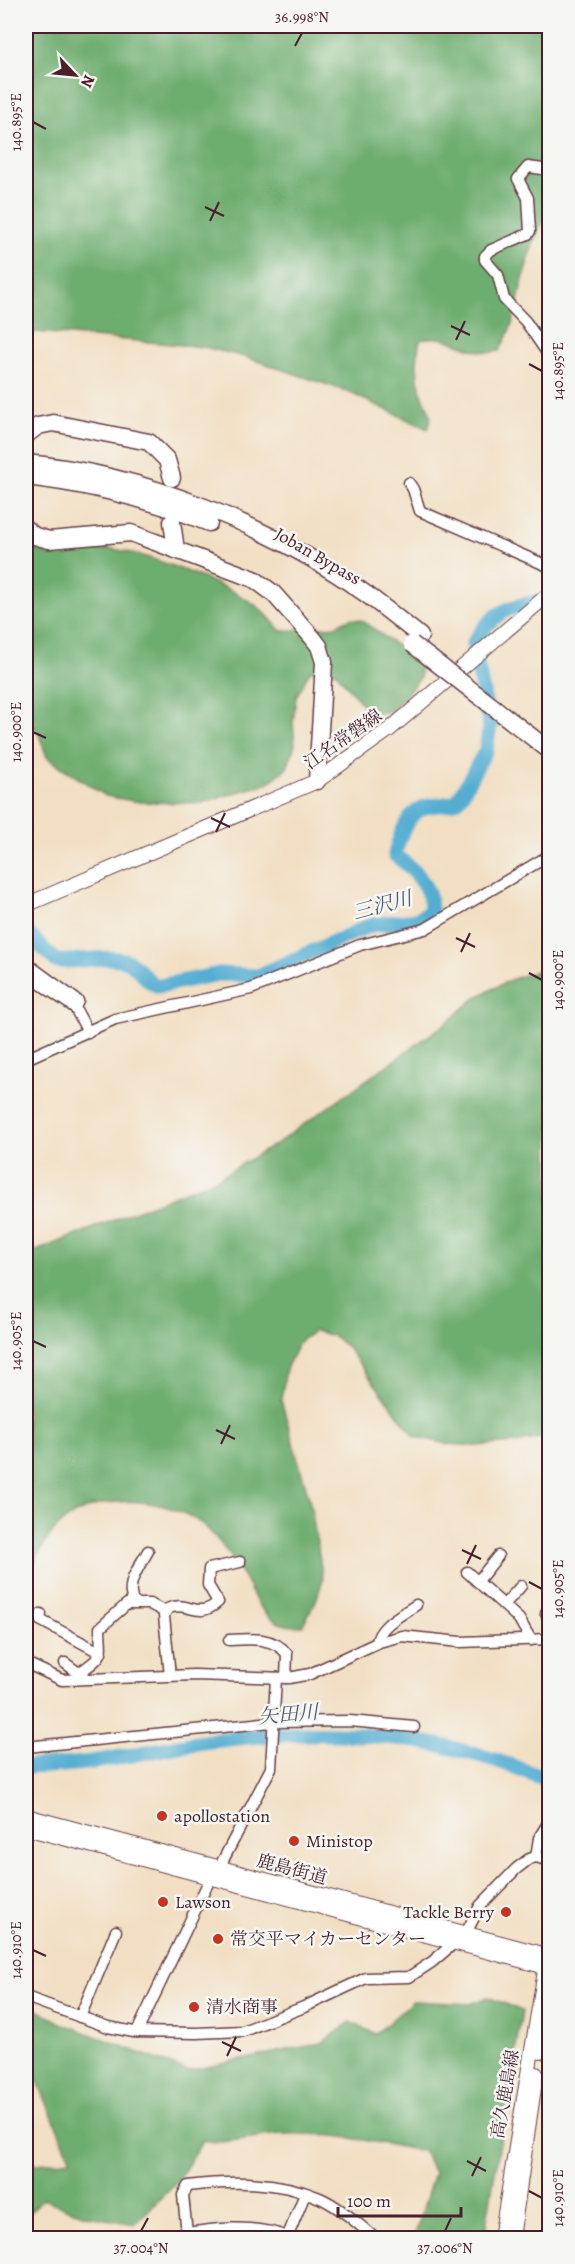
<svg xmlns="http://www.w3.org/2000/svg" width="575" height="2264" font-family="Alegreya,'Noto Serif JP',serif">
<rect width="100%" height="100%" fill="#f6f6f2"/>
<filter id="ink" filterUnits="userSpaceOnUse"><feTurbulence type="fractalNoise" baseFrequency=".0167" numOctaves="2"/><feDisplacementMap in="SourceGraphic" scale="12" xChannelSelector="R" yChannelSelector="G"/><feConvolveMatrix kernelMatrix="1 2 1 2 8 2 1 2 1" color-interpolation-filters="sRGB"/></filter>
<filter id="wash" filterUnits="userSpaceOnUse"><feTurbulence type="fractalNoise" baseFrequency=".008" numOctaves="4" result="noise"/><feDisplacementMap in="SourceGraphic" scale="24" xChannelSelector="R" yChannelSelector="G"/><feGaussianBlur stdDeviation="1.35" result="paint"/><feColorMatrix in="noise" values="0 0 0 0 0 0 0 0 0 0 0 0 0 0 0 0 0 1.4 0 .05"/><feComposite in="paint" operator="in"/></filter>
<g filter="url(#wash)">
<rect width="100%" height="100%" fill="#f2dfc3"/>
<!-- forest -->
<g fill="#6ead6f" stroke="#5c664d" stroke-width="1.5">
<path d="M37 26H549V217C532 225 519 301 513 321 510 332 504 342 499 351 471 358 448 330 420 340 416 356 416 372 420 388 423 403 436 413 428 429L346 391 245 357 204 347 26 331V221L30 215 26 205V48Z"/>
<path d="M26 544C67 568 66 551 105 549 136 548 229 586 255 605 265 611 273 623 281 631L335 626 351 618 363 621 420 663V678L391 711 370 714 335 671H310L296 697 293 723 295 745 287 768 268 783 201 803 139 802 106 796 52 761 47 757 36 727 26 733Z"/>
<path d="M549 967V1436L515 1443 475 1446 447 1444 414 1436 347 1347 331 1335 314 1331 299 1342 286 1369 281 1400 310 1502 323 1579 316 1601 302 1626C291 1626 282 1626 272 1619 256 1608 248 1582 237 1566 229 1553 214 1534 202 1524 158 1492 77 1491 46 1541 37 1555 31 1572 26 1587V1255L218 1178 276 1144 445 1024 477 997 510 980Z"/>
<path d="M488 1997 522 2011 484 2238H414L434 2173 423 2151C379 2143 331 2132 285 2134 258 2134 230 2146 203 2140L179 2179 135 2224 88 2216 43 2199 26 2215V2159L30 2165 71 2160 32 2068 28 2066 36 2009 61 2023 187 2071 322 2043 350 2022 376 2034 413 2001 471 2004Z"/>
</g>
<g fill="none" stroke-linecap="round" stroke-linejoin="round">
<!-- river -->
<g stroke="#55aed2" stroke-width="15">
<path d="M26 932 56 961C78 963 107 954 127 961 141 967 145 983 159 986L219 974 258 976 371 925 416 920 431 911C432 887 414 869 395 855L396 850C401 832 409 809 430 806 440 804 448 806 458 800L486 750 490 726 473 644C493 611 509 605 547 601"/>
<path d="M26 1767C50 1766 74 1765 98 1761 136 1755 173 1746 210 1741 331 1726 436 1731 550 1781"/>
</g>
</g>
</g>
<g filter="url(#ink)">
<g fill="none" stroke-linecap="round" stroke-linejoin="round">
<defs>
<g id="minor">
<path d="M550 170 528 167 518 179 528 198 530 231 528 234 491 250 485 256V260L498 275 504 299 526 322 550 357"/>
<path d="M409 483 413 489 420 511 550 567"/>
<path d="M26 963 78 1001 75 1008"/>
<path d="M26 974 75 1008 88 1032"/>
<path d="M26 1059 115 1019 251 989 360 945 425 929 550 855"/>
<path d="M467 1572 519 1619 531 1640"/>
<path d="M478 1581 498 1556"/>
<path d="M134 1603C124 1584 139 1568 148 1551"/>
<path d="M550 1603 546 1614 550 1620"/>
<path d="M504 1605 521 1586"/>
<path d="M41 1614 40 1620 101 1653"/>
<path d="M229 1640C249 1639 274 1636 287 1654L286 1678"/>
<path d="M377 1643C378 1626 403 1614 416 1605"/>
<path d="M26 1663 62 1680 194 1675 289 1678 310 1674 379 1642 402 1636 460 1642 550 1639"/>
<path d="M65 1663 84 1677"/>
<path d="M79 1673C105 1654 101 1658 100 1628L127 1604H150L165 1612"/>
<path d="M170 1676 164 1616 167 1609C188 1599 197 1621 218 1602L208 1585 209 1569 240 1562"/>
<path d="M26 1747 272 1722 350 1721 414 1727"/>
<path d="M536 1857 539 1838 550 1820"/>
<path d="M219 1868 271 1768 276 1678"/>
<path d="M26 1997 108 2027 134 2032 197 2033 243 2031 304 2007 366 1978 409 1977 432 1962 466 1933 480 1906 516 1869 529 1859 536 1857 550 1861"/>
<path d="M80 2017 116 1931"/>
<path d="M137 2032 211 1877"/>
<path d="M187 2234 183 2195 188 2186C231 2181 278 2180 320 2198 340 2207 358 2224 375 2238"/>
<path d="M151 2238C197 2232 246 2220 290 2238"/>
<path d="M287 2238 305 2194"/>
</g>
<g id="major">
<path d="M26 905 317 781 390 729 550 593"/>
<path d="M26 1816 550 1956"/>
<path d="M26 1828 550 1968"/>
<path d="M540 2052 550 2001"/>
<path d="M501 2238 547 1959"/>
<path d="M512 2238 536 2074"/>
</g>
<g id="highway">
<path d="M26 435 38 426 53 423 149 442 167 460 172 478"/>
<path d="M26 463C143 474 270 525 366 594 384 607 402 622 420 636"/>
<path d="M26 477C89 484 150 499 209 523"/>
<path d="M172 522 176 550"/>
<path d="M26 529 35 536 49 540 131 533 254 579 273 593 312 637 319 646 324 662 317 781"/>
</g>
</defs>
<!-- minor casing -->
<use href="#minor" stroke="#633c42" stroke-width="13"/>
<!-- major casing -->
<use href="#major" stroke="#633c42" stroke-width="16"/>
<!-- highway casing -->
<use href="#highway" stroke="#633c42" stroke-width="19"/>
<!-- minor -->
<use href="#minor" stroke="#fff" stroke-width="10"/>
<!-- major -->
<use href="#major" stroke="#fff" stroke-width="14"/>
<!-- highway -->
<use href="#highway" stroke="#fff" stroke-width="16"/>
<defs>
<path id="highway-bridge" d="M412 644 550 751"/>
</defs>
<!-- highway-bridge casing -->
<use href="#highway-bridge" stroke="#633c42" stroke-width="19" stroke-linecap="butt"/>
<!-- highway-bridge -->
<use href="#highway-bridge" stroke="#fff" stroke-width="16"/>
</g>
</g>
<!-- ticks -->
<path fill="none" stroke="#4a1f2b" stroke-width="2" d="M295 46 302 33M33 122 46 129M205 207 224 216M210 221 219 202M451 326 470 335M456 340 465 321M529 364 542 371M33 732 46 738M211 818 230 827M216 832 225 813M456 938 475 947M461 952 470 933M529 973 542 980M33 1341 46 1347M216 1430 235 1439M221 1444 230 1425M462 1550 481 1559M467 1564 476 1545M529 1582 542 1589M33 1950 46 1956M222 2042 241 2051M227 2056 236 2037M467 2161 486 2171M472 2176 481 2157M529 2191 542 2198M141 2231 148 2218M445 2231 451 2218"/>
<!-- markers -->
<g fill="#c8321e" stroke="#f6f6f2" stroke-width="2">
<circle cx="162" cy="1816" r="6"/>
<circle cx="294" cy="1841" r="6"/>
<circle cx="163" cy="1902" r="6"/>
<circle cx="506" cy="1912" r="6"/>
<circle cx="218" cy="1939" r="6"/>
<circle cx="194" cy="2007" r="6"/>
</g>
<g text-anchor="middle" stroke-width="5" stroke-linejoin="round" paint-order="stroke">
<!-- street labels -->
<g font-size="18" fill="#4a1f2b" stroke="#f6f6f2">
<text transform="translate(318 556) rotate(30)" y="6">Joban Bypass</text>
<text transform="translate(343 739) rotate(-35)" y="6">江名常磐線</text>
<text transform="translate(292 1869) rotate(15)" y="6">鹿島街道</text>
<text transform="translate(505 2094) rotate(-80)" y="6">高久鹿島線</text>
</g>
<!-- poi labels -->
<g font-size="18" fill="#4a1f2b" stroke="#f6f6f2" text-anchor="start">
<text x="174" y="1822">apollostation</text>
<text x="306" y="1847">Ministop</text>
<text x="175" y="1908">Lawson</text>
<text x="494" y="1918" text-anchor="end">Tackle Berry</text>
<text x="230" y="1945">常交平マイカーセンター</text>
<text x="206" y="2013">清水商事</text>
</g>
<!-- water labels -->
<g font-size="20" font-style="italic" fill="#4e586e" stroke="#f6f6f2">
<text transform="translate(382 905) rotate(-15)" y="7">三沢川</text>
<text transform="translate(288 1714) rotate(-5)" y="7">矢田川</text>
</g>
</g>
<!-- margin -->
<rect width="575" height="2264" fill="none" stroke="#f6f6f2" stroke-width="66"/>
<!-- north arrow -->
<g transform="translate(75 75) rotate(116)" stroke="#f6f6f2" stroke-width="4.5" paint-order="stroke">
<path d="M0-4.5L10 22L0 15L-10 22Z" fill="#4a1f2b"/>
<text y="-9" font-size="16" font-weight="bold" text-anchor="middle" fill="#4a1f2b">N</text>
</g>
<!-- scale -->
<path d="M338 2207v9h123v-9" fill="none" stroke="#4a1f2b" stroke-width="3"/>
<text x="347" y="2207" font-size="18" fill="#4a1f2b" stroke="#f6f6f2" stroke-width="4.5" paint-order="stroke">100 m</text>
<rect x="33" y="33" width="509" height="2198" fill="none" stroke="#4a1f2b" stroke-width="2"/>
<g font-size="15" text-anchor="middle" fill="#4a1f2b">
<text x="302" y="22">36.998°N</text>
<text transform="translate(16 122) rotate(-90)" y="5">140.895°E</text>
<text transform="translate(558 371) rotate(-90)" y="5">140.895°E</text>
<text transform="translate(16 732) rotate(-90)" y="5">140.900°E</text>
<text transform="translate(558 980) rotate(-90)" y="5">140.900°E</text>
<text transform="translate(16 1341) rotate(-90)" y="5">140.905°E</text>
<text transform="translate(558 1589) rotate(-90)" y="5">140.905°E</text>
<text transform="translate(16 1950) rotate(-90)" y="5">140.910°E</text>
<text transform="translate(558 2198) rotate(-90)" y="5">140.910°E</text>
<text x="141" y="2253">37.004°N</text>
<text x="445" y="2253">37.006°N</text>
</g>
</svg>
